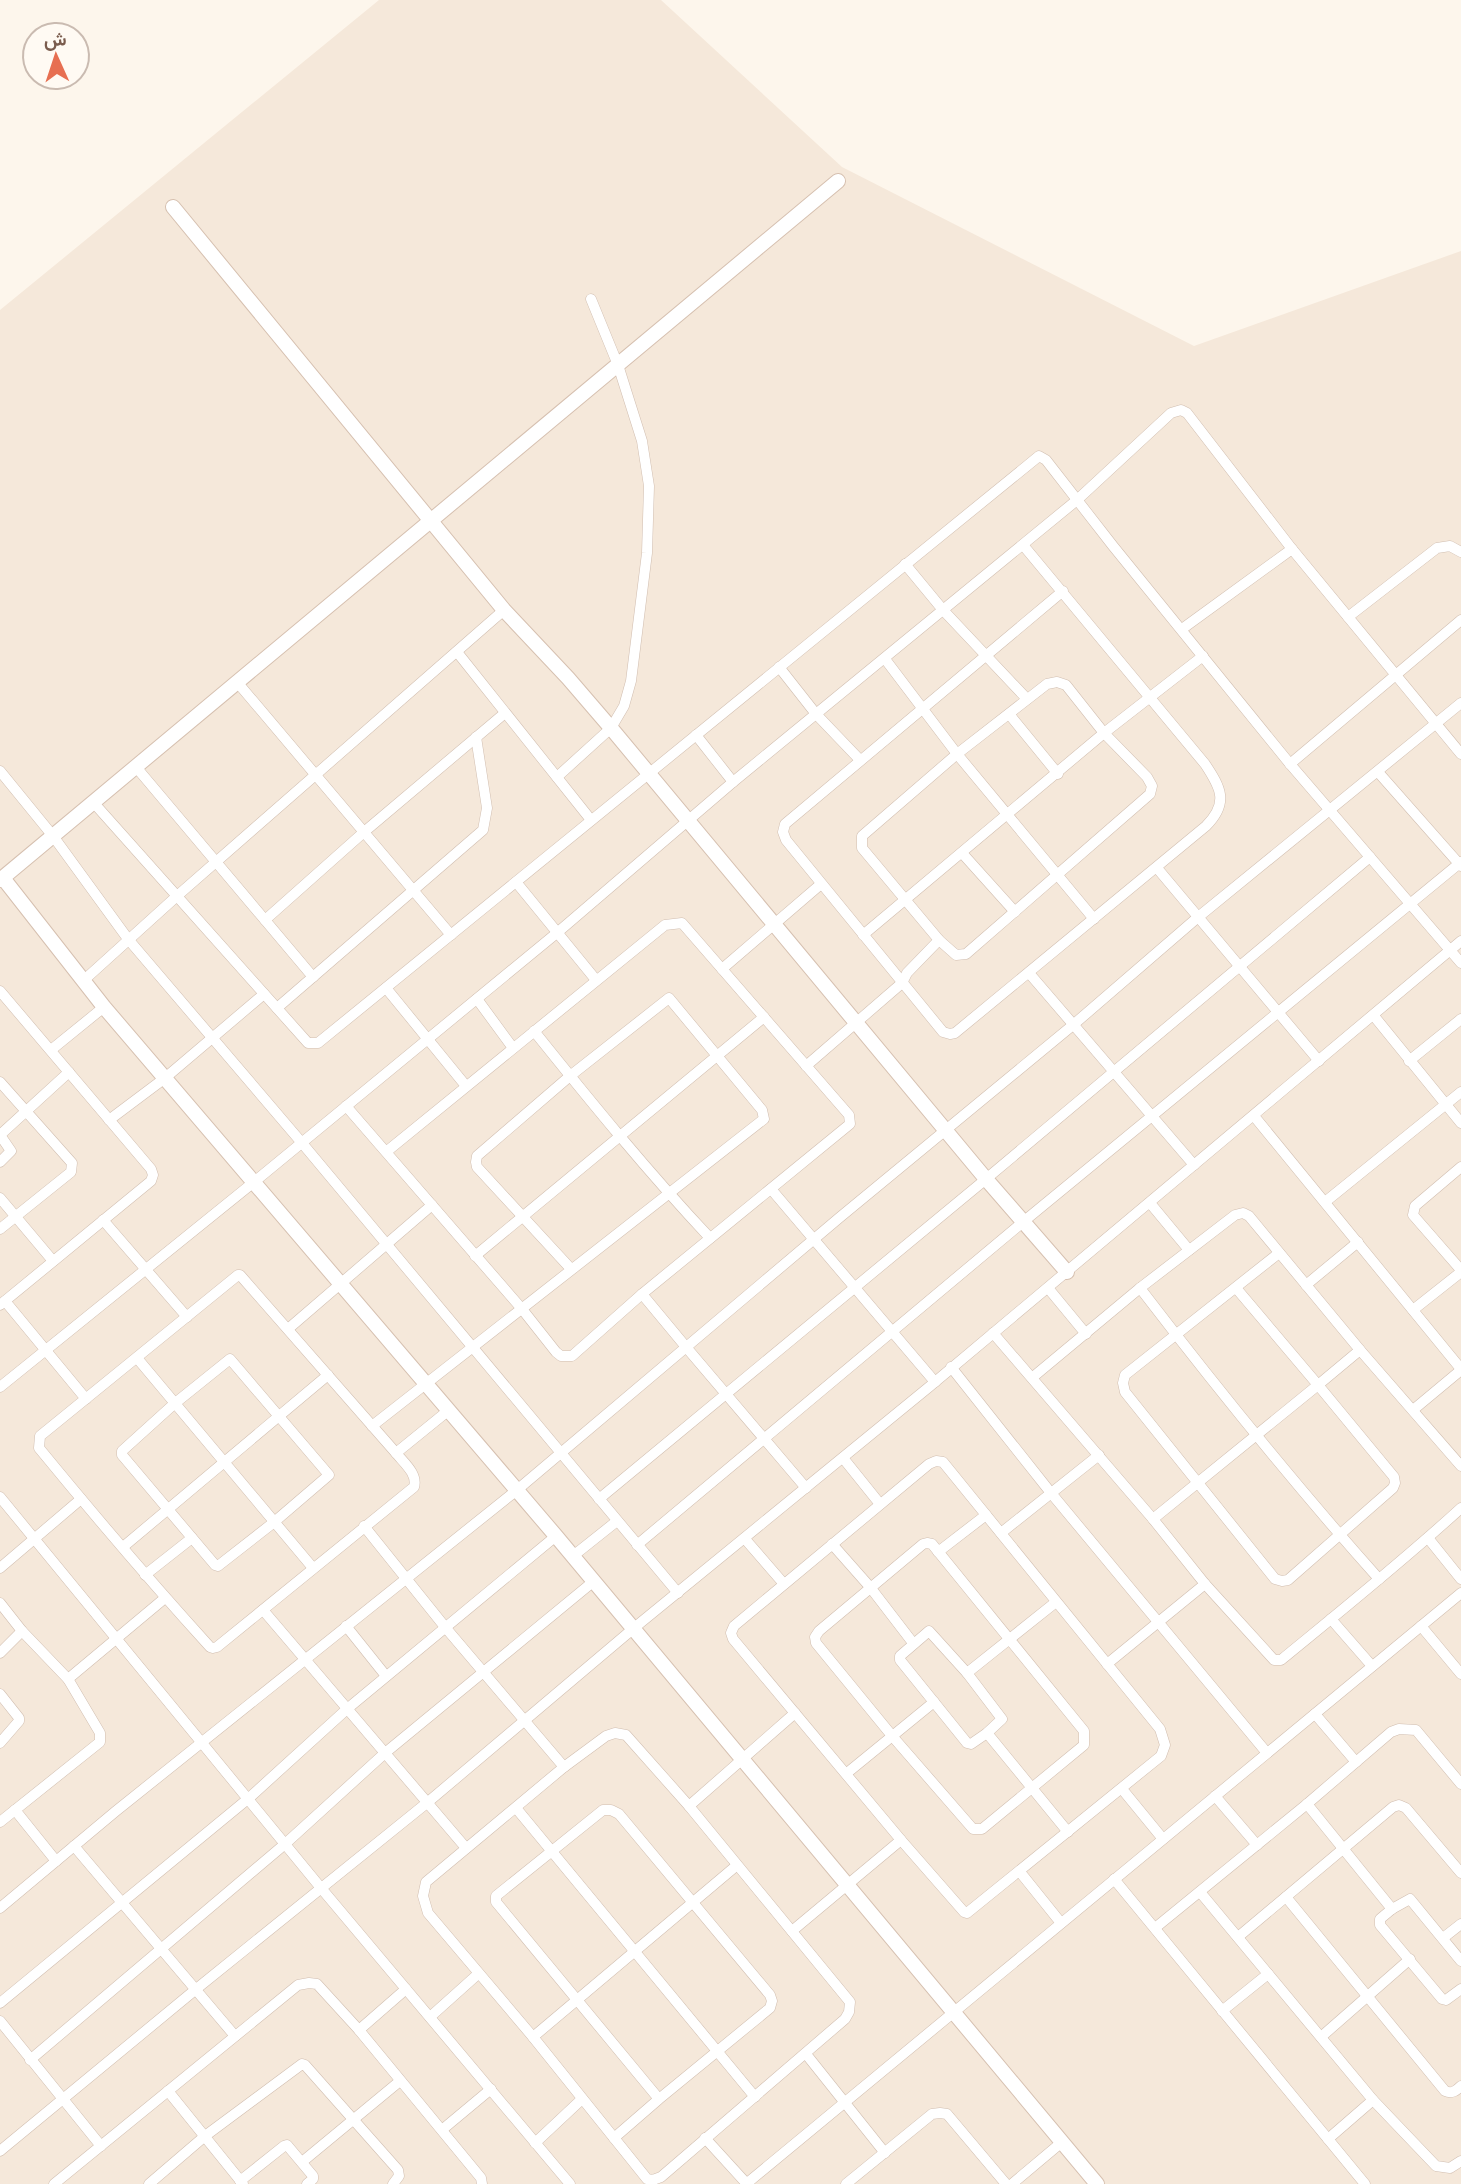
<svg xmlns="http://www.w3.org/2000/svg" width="1461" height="2184" font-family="'Archivo Narrow',Vazirmatn,sans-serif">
<rect width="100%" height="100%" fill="#fdf6ec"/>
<!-- residential -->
<path fill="#f5e8da" d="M379 0H661L842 167 1194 346 1461 251V2184H0V310Z"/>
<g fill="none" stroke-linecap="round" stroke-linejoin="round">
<defs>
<g id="street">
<path d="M1023 545 1205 764C1221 788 1229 803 1206 826L955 1033 950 1034 943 1032 786 840 783 832 785 824 1063 591"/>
<path d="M905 564 943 610 1027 699"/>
<path d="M1348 617 1437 548 1450 546 1461 552"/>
<path d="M1182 629 1292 549"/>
<path d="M457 652 591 820"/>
<path d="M885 659 957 754 1094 919"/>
<path d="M779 667 816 714 860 760"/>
<path d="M237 682 451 935"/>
<path d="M1057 682 1066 685 1104 733 1147 777 1152 786 1150 794 966 954 956 955 939 940 862 848V836L957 754 1047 684Z"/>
<path d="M1009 714 1058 774"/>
<path d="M696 735 733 782"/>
<path d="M1290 764 1461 620"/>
<path d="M136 767 313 977"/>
<path d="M0 771 53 836 128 939 302 1143 678 1593"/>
<path d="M1378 772 1461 866"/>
<path d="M557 777 611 728 624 706 631 681 647 553 649 486 642 441 618 365 591 299"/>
<path d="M93 802 308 1043H318L1039 456 1046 460 1113 546 1290 764 1461 963"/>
<path d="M962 853 1015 912"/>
<path d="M1157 868 1319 1061"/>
<path d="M516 882 596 980"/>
<path d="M265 920 364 832 505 713"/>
<path d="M863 935 1104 733 1203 656"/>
<path d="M722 969 821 884"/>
<path d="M1029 973 1194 1165"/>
<path d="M83 981 177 896 504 610"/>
<path d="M386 988 466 1086"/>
<path d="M0 991 151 1169 153 1175 151 1181 0 1305"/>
<path d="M477 999 513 1048"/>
<path d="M277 1008 483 830 487 808 476 737"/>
<path d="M1374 1016 1461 1123"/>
<path d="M534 1031C591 1102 648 1172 710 1238"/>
<path d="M51 1050 104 1007"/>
<path d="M1409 1061 1461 1019"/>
<path d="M806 1066 902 983 907 973 939 940"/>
<path d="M0 1082 72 1163 71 1172 0 1229"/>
<path d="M346 1106 522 1309 556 1352 561 1356H572L642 1294 850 1124 849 1115 682 923 665 925 386 1152"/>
<path d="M1254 1116 1461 1369"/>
<path d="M109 1120 165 1078 264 994"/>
<path d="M0 1135 69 1072"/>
<path d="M0 1135 11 1151 0 1162"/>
<path d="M1461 1167 1415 1206 1413 1215 1461 1270"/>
<path d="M771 1189 935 1382"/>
<path d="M0 1198 53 1261"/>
<path d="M1325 1202 1461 1092"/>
<path d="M1150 1203 1189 1250"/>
<path d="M103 1220 187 1317"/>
<path d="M475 1256 764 1017"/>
<path d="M238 1275H240L396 1453C404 1463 418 1474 414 1487L217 1647 213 1648 210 1647C151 1582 94 1515 39 1448L40 1436Z"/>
<path d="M1306 1285 1358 1242"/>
<path d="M1048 1288 1086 1334"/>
<path d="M1140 1288C1216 1387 1295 1485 1379 1579"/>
<path d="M1236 1288 1318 1385 1360 1350"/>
<path d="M642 1294 686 1347 806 1488"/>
<path d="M5 1301 86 1399"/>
<path d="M1413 1310 1461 1272"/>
<path d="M288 1329 432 1205"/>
<path d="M993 1333 1153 1519 1205 1584 1274 1660H1281C1342 1610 1403 1561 1461 1508"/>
<path d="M137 1358 313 1568"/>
<path d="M230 1359 329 1475 273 1523 218 1566 215 1565 122 1455V1451L174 1404Z"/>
<path d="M951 1367 1051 1493 1267 1753"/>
<path d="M1033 1377 1140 1288 1235 1215 1243 1213 1249 1216 1360 1350 1461 1466"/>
<path d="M0 1387 254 1182 558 932 733 782 1077 500 1171 413 1181 410 1187 413 1292 549 1461 754"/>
<path d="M1413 1410 1461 1370"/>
<path d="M372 1426 764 1119 762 1110 669 998 570 1076 477 1156 476 1162 477 1167 571 1269"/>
<path d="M396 1453 449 1410"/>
<path d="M843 1458 880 1504"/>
<path d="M936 1461 943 1462 1160 1729 1165 1745 1161 1756 967 1913 964 1912 901 1840 733 1639 731 1633 734 1626 929 1464Z"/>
<path d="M0 1497 321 1888 570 2184"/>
<path d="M599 1499 986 1179 1370 857"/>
<path d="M1153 1519 1318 1385 1394 1477 1395 1483 1393 1488 1288 1580 1282 1581 1275 1579 1125 1392 1123 1383 1125 1375 1279 1253"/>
<path d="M364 1526 445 1627 564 1767"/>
<path d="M1001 1533 1099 1455"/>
<path d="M1428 1538 1461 1579"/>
<path d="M745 1539 784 1584"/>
<path d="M927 1543 932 1544 1084 1731V1745L982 1829H973L893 1737 816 1643 815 1637 819 1631 923 1544Z"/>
<path d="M832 1544 870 1587 913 1643"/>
<path d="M637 1545 1023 1222 1461 862"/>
<path d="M123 1547 328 1375"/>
<path d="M938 1552 986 1515"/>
<path d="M573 1556 617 1521"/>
<path d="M0 1568 81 1499"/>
<path d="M145 1575 192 1538"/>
<path d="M0 1603 22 1631 68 1679 100 1733V1742L0 1822"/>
<path d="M263 1610 466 1848"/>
<path d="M1331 1619 1372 1666"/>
<path d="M346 1626 386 1676"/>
<path d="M1421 1626 1461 1674"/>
<path d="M929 1631 967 1673 1002 1719 987 1733 971 1744 967 1743 900 1660V1656Z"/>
<path d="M0 1653 22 1631"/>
<path d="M1107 1664 1205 1584"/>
<path d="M967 1673 1056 1602"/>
<path d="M68 1679 165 1598"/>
<path d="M0 1694 19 1718V1721L0 1743"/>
<path d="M1315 1714 1356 1762"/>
<path d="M615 1733 626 1735 689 1806 850 2002 849 2012 845 2019 661 2177 653 2180 647 2179 533 2037 428 1913 423 1896 426 1882 564 1767 606 1736Z"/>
<path d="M987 1733 1068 1832"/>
<path d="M847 1773 934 1702"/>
<path d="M1122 1789 1163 1839"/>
<path d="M1215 1796 1257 1845"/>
<path d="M1307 1804 1392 1909"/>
<path d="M689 1806 795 1713"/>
<path d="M516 1808 755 2097"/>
<path d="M15 1810 56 1861"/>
<path d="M74 1846 235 2036"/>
<path d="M1020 1872 1061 1923"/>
<path d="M1114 1879 1365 2184"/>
<path d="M1200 1892 1373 2100 1436 2166 1450 2168 1461 2161"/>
<path d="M1286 1897 1445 2091C1452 2094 1456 2091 1461 2086"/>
<path d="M0 1908 116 1811 517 1490 839 1218 1073 1025 1197 918 1461 703"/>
<path d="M1155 1928 1307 1804 1391 1732 1399 1729 1416 1730 1461 1784"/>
<path d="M792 1931 901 1840"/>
<path d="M1238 1937 1393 1807 1399 1805 1406 1808 1461 1873"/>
<path d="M1443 1938 1461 1924"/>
<path d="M1461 1961 1410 1899 1392 1909 1380 1919V1925L1442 1999 1446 2000 1461 1989"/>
<path d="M0 2003 249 1798 347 1709 556 1536"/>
<path d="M1222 2011 1268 1974"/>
<path d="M430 2017 478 1974"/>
<path d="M0 2021 101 2146"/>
<path d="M359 2030 406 1989"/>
<path d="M533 2037 736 1866"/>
<path d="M1321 2037 1410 1959"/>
<path d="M806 2054 885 2153"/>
<path d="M30 2060 285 1844 385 1753 594 1581"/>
<path d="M168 2091 243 2184"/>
<path d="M443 2129 491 2089"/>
<path d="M614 2138 659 2099 770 2008 772 2001 770 1995 619 1814 611 1810H603L496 1896V1902L659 2099"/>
<path d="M705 2138 747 2184"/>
<path d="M1328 2139 1373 2100"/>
<path d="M535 2143 582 2099"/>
<path d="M0 2151 195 1990 428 1802 634 1628 929 1387 1461 941"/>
<path d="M302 2162 400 2081"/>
<path d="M240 2181 284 2146 287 2145 313 2176V2179L307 2184"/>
<path d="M54 2184 298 1985 309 1983 317 1984 359 2030 481 2178 482 2184"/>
<path d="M149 2184 205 2136 302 2064 305 2065 398 2170 399 2176 393 2184"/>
<path d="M746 2184C985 1989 1222 1790 1461 1593"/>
<path d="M846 2184 932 2114 940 2113 947 2114 1006 2184"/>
<path d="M1012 2184 1062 2142"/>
</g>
<g id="secondary">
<path d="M173 207 504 610 568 678 611 728 986 1179 1067 1272"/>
<path d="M3 878 104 1007 556 1536 1097 2184"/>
<path d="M0 880 838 181"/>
</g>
</defs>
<!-- street casing -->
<use href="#street" stroke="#d1beb0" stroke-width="11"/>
<!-- secondary casing -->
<use href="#secondary" stroke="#d6c0b0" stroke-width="16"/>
<!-- street -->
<use href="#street" stroke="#fff" stroke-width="10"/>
<!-- secondary -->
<use href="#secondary" stroke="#fff" stroke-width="14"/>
</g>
<!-- north arrow -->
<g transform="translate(56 56) rotate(357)"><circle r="33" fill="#fffaf3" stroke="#cabbb1" stroke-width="2"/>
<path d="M0-5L12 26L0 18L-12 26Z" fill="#e76f51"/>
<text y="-10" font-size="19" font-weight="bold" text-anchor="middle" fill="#7a5c4d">ش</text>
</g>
</svg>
